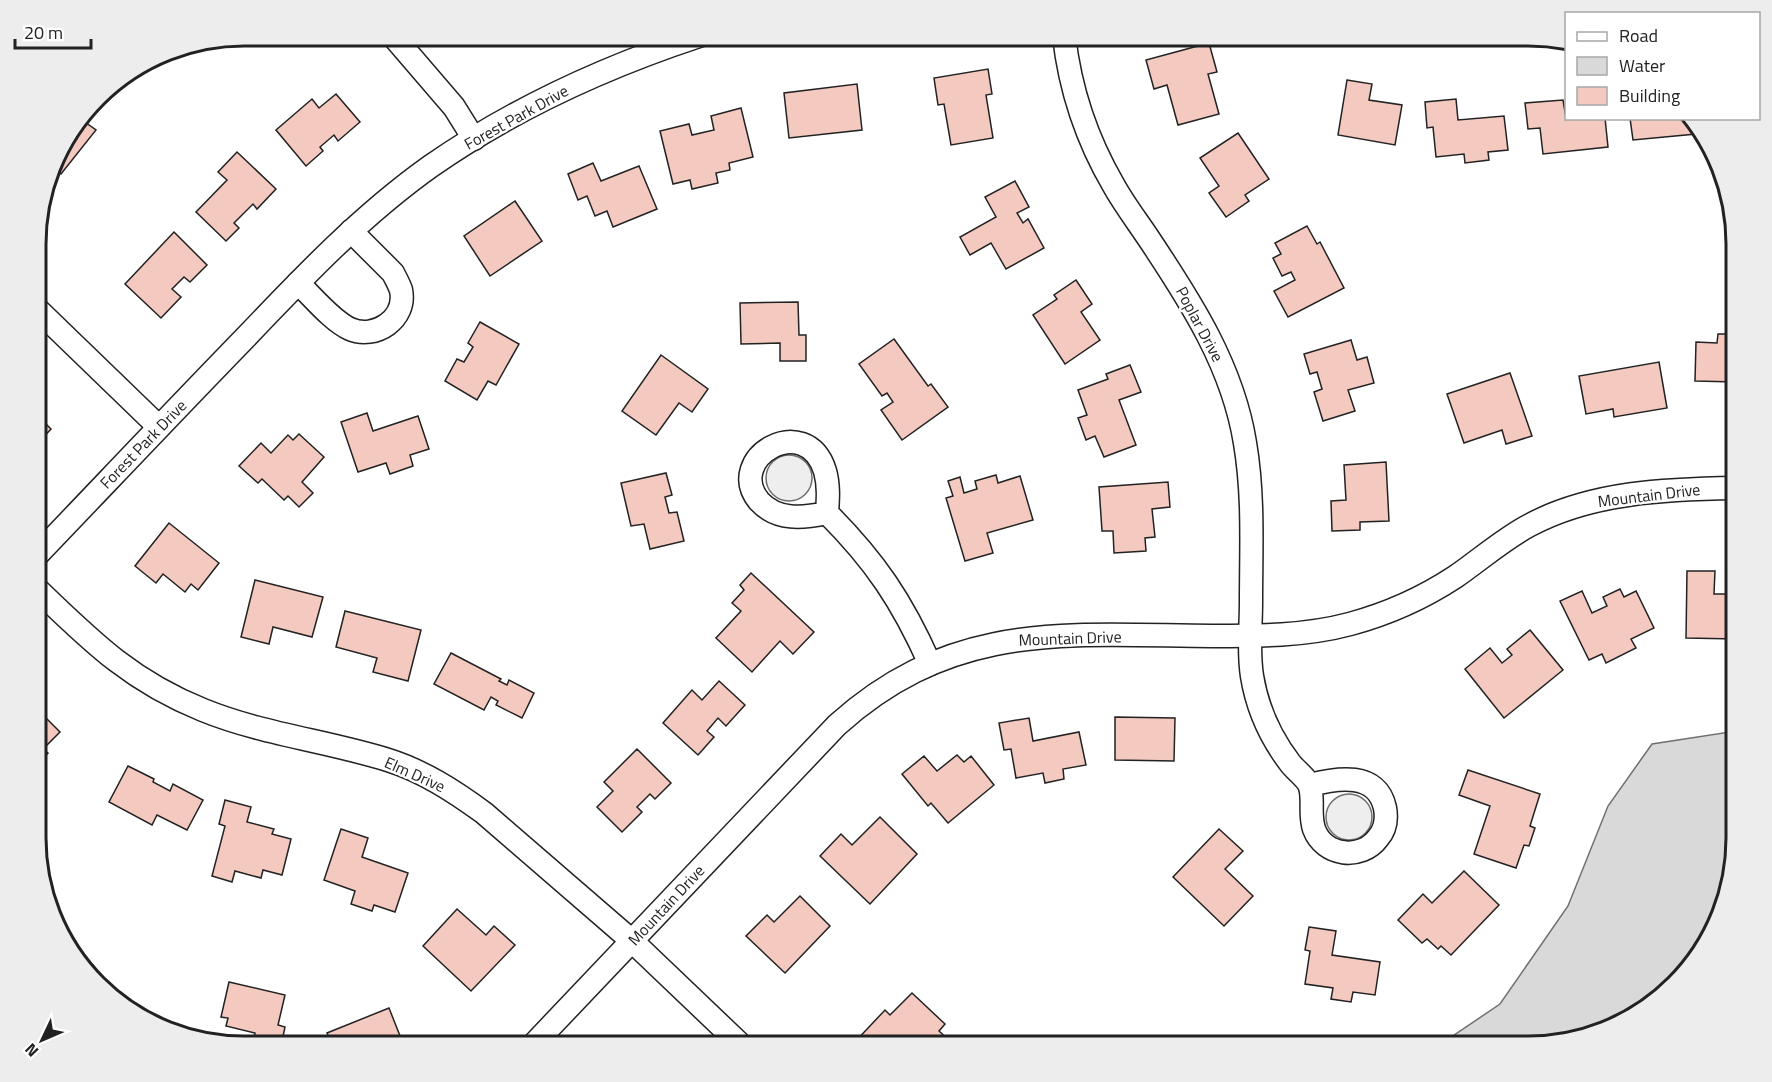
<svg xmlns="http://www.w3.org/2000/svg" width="1772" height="1082" font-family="'Titillium Web',sans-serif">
<rect width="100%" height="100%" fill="#fff"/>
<!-- green -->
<g fill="#eee" stroke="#6f6f6f" stroke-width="1.5">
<circle cx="789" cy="478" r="23"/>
<circle cx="1349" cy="817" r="23"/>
</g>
<!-- water -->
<path fill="#d9d9d9" stroke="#6f6f6f" stroke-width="1.5" d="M1736 731V851L1701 953 1632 1018 1541 1046H1438L1500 1004 1568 906 1608 806 1652 744Z"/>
<!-- building -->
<g fill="#f3c9c0" stroke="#222" stroke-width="1.5">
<path d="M1209 43 1217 72 1208 74 1219 114 1178 125 1167 85 1154 89 1146 60Z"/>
<path d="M988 69 992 94 986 95 993 138 951 145 944 104 938 105 934 78Z"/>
<path d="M1347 80 1372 84 1369 100 1402 105 1395 145 1338 135Z"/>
<path d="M857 84 862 130 789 138 784 93Z"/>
<path d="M336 94 360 122 338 141 334 135 320 147 323 151 306 166 276 130 312 99 319 108Z"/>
<path d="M1456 99 1458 120 1504 116 1508 150 1488 152 1489 160 1465 163 1464 154 1436 157 1433 127 1427 128 1425 102Z"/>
<path d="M1563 100 1566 118H1605L1608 147 1543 154 1540 128 1528 129 1525 103Z"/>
<path d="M741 108 753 157 729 163 730 170 716 173 718 183 692 189 690 180 673 184 660 131 689 124 692 135 714 130 711 116Z"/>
<path d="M1630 118H1688L1695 126 1696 134 1633 140Z"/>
<path d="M82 120 96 130 61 174 53 168 58 152Z"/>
<path d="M1238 133 1269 179 1245 195 1249 201 1226 217 1209 193 1219 186 1200 158Z"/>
<path d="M237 152 276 189 257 209 253 204 234 223 239 228 226 241 196 212 227 180 218 172Z"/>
<path d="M593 163 601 181 639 166 657 209 613 227 607 211 595 216 587 196 578 200 568 174Z"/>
<path d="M1015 181 1029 207 1017 213 1023 223 1028 219 1044 248 1006 269 991 243 970 255 960 237 996 217 985 197Z"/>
<path d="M515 201 542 241 490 276 464 236Z"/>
<path d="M1307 226 1317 244 1320 242 1344 288 1288 317 1274 291 1295 280 1291 272 1282 276 1273 258 1281 254 1275 243Z"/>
<path d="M174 232 207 265 190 282 184 277 172 289 181 297 161 318 125 284Z"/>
<path d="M1076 280 1092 304 1081 312 1100 340 1065 364 1033 315 1057 299 1054 295Z"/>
<path d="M798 302 799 335H806V361H780V343L741 344 740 303Z"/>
<path d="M480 322 519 344 496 385 488 381 477 400 445 381 457 359 464 362 473 347 468 343Z"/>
<path d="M1718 334H1736V382L1695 381 1696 342 1717 343Z"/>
<path d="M894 339 928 386 931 384 948 407 902 440 881 410 893 402 887 393 882 396 859 364Z"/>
<path d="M1351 340 1357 360 1367 357 1374 383 1348 390 1355 411 1323 421 1314 392 1322 389 1317 372 1310 374 1304 354Z"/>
<path d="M661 355 708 389 692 412 679 403 656 435 622 411Z"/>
<path d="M1659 362 1667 408 1614 417 1613 409 1586 414 1579 376Z"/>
<path d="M1130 365 1141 392 1119 400 1136 445 1104 457 1095 436 1086 440 1078 418 1087 415 1078 390 1108 379 1106 374Z"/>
<path d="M1510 373 1532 436 1506 444 1502 430 1464 443 1447 394Z"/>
<path d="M367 413 373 431 418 416 429 449 410 455 413 466 390 474 386 463 358 472 341 422Z"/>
<path d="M38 416 51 429 38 443Z"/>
<path d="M299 434 324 457 302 482 313 493 299 507 288 496 284 500 262 479 258 483 239 466 261 443 271 453 288 435 293 440Z"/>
<path d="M1386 462 1389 521 1360 522V530L1332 531 1331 501 1346 500 1344 465Z"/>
<path d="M666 473 672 495 665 497 669 513 677 512 684 541 650 549 644 524 631 526 621 483Z"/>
<path d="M996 475 998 483 1020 476 1033 520 987 533 993 553 965 561 946 498 953 496 948 481 960 477 964 493 977 489 975 481Z"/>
<path d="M1168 482 1170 507 1152 509 1155 537 1145 538 1146 551 1114 553 1113 531H1102L1099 487Z"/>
<path d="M169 523 219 563 198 590 191 584 185 592 163 574 156 583 135 566Z"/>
<path d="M1687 571H1715L1714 594H1736V639L1686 638Z"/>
<path d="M751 573 814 632 793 654 780 641 752 672 716 638 741 611 732 603 744 590 740 585Z"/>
<path d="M255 580 323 597 312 637 273 627 269 644 241 637Z"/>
<path d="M1620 589 1624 597 1636 591 1654 628 1631 639 1636 648 1606 663 1602 654 1589 660 1560 601 1582 591 1592 613 1607 606 1603 597Z"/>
<path d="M345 611 421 630 408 681 373 672 377 658 336 647Z"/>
<path d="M1530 630 1563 670 1504 718 1465 669 1490 648 1502 663 1512 655 1507 649Z"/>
<path d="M451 653 501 679 499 681 507 685 509 680 534 693 522 718 496 705 498 701 491 697 484 710 434 684Z"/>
<path d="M719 681 745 705 726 726 718 718 707 731 714 737 698 755 663 723 692 690 702 700Z"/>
<path d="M38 710 60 732 43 749 48 753 38 764Z"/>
<path d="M1115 717 1175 718 1174 761 1115 760Z"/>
<path d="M1029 718 1033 741 1079 732 1086 765 1063 769 1064 779 1045 783 1043 773 1016 778 1011 749 1004 750 999 723Z"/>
<path d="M637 749 671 783 655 799 650 794 637 807 642 812 622 832 597 807 613 791 604 782Z"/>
<path d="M957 755 964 762 971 756 994 785 948 823 931 803 928 806 902 774 924 756 937 771Z"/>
<path d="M128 766 154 779 153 782 170 791 173 784 203 800 187 830 157 815 152 825 109 802Z"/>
<path d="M1468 770 1540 794 1530 826 1535 828 1529 846 1524 845 1516 868 1474 854 1490 806 1459 795Z"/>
<path d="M225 800 251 807 247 822 274 829 272 834 291 839 282 875 263 870 261 878 235 871 232 882 212 876 225 826 219 824Z"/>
<path d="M880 817 917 854 870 904 820 856 841 834 852 845Z"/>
<path d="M341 829 368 838 362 857 408 873 395 912 374 905 372 911 351 904 355 891 324 880Z"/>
<path d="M1219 829 1243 851 1225 869 1253 896 1224 926 1173 877Z"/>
<path d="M1464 871 1499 905 1451 955 1441 946 1438 949 1427 939 1422 943 1398 920 1423 894 1432 903Z"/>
<path d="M800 896 830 926 785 973 746 936 767 915 774 922Z"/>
<path d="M457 909 486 935 494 926 515 945 471 991 423 946Z"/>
<path d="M1309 927 1336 931 1332 955 1380 962 1375 995 1353 992 1351 1002 1331 999 1333 988 1305 984 1310 951 1305 950Z"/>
<path d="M229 982 285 995 278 1025 285 1027 281 1046H252L255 1033 226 1026 228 1018 221 1017Z"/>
<path d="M912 993 945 1024 939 1031 950 1041 945 1046H855L853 1044 885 1010 890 1015Z"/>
<path d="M134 1005 141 1017 127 1009Z"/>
<path d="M389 1008 404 1046H333L327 1033Z"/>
<path d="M978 1039 985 1046H972Z"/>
</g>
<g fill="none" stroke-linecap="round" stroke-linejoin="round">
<defs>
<g id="street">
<path d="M393 36 454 107 474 139"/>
<path d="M1064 36C1070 89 1087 140 1114 186 1124 204 1137 221 1149 239 1191 302 1233 367 1245 443 1254 496 1251 549 1251 602 1251 627 1248 651 1252 676 1257 707 1271 738 1290 763 1295 770 1308 779 1310 787 1314 800 1309 814 1314 829 1324 856 1361 861 1378 838 1385 830 1387 819 1385 808 1377 771 1337 778 1310 785"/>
<path d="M298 283C312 296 332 321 350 329 375 340 407 319 401 290 399 284 396 279 393 273L351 231"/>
<path d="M38 310 159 427"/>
<path d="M827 513C803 518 777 521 759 501 724 458 806 410 825 471 829 485 828 499 827 513 875 561 902 601 930 664"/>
<path d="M38 554C107 482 175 410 245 338 303 277 362 215 431 166 513 109 605 67 699 36"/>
<path d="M38 590C92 642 131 681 203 710 262 734 327 741 388 760 423 771 454 791 484 813L632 941 742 1046"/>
<path d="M532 1046 837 725C954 620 1067 635 1212 636 1259 636 1305 636 1350 624 1387 614 1423 598 1455 577 1480 560 1503 539 1530 525 1592 492 1667 489 1736 488"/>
</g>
</defs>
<!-- street casing -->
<use href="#street" stroke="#222" stroke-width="25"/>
<!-- street -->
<use href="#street" stroke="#fff" stroke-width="22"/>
</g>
<g text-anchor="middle" stroke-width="4.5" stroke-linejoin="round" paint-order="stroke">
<!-- street labels -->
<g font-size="16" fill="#222" stroke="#fff">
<text transform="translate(516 117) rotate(-29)" y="6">Forest Park Drive</text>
<text transform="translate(1200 324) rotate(62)" y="6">Poplar Drive</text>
<text transform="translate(143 444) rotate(-46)" y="6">Forest Park Drive</text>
<text transform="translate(1649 495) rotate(-7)" y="6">Mountain Drive</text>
<text transform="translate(1070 638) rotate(-2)" y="6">Mountain Drive</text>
<text transform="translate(415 774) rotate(24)" y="6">Elm Drive</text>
<text transform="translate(666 905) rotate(-47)" y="6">Mountain Drive</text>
</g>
</g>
<!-- crop -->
<path d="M0 0H1772V1082H0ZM244 46H1528A198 198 0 0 1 1726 244V838A198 198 0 0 1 1528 1036H244A198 198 0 0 1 46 838V244A198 198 0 0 1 244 46Z" fill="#ededed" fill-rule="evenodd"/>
<path fill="none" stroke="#222" stroke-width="3" d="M244 46H1528A198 198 0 0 1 1726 244V838A198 198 0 0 1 1528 1036H244A198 198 0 0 1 46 838V244A198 198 0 0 1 244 46Z"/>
<!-- legend -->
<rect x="1565" y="12" width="195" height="108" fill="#ffffff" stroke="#a7a7a7" stroke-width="1.5"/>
<rect x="1577" y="32" width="30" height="9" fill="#ffffff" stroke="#a7a7a7" stroke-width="1.5"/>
<text x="1619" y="42" font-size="18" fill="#222222">Road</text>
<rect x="1577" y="57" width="30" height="18" fill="#d9d9d9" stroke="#a7a7a7" stroke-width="1.5"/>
<text x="1619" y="72" font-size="18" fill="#222222">Water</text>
<rect x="1577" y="87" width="30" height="18" fill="#f3c9c0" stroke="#a7a7a7" stroke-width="1.5"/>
<text x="1619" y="102" font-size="18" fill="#222222">Building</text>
<!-- north arrow -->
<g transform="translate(42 1040) rotate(226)" stroke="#ffffff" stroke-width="4.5" paint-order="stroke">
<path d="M0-4.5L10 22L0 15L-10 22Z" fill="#222222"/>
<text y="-9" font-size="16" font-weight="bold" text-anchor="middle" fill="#222222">N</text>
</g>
<!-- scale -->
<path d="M15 39v9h76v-9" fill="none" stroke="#222222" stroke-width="3"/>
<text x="24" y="39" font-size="18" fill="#222222" stroke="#ffffff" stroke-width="4.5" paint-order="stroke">20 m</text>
</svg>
